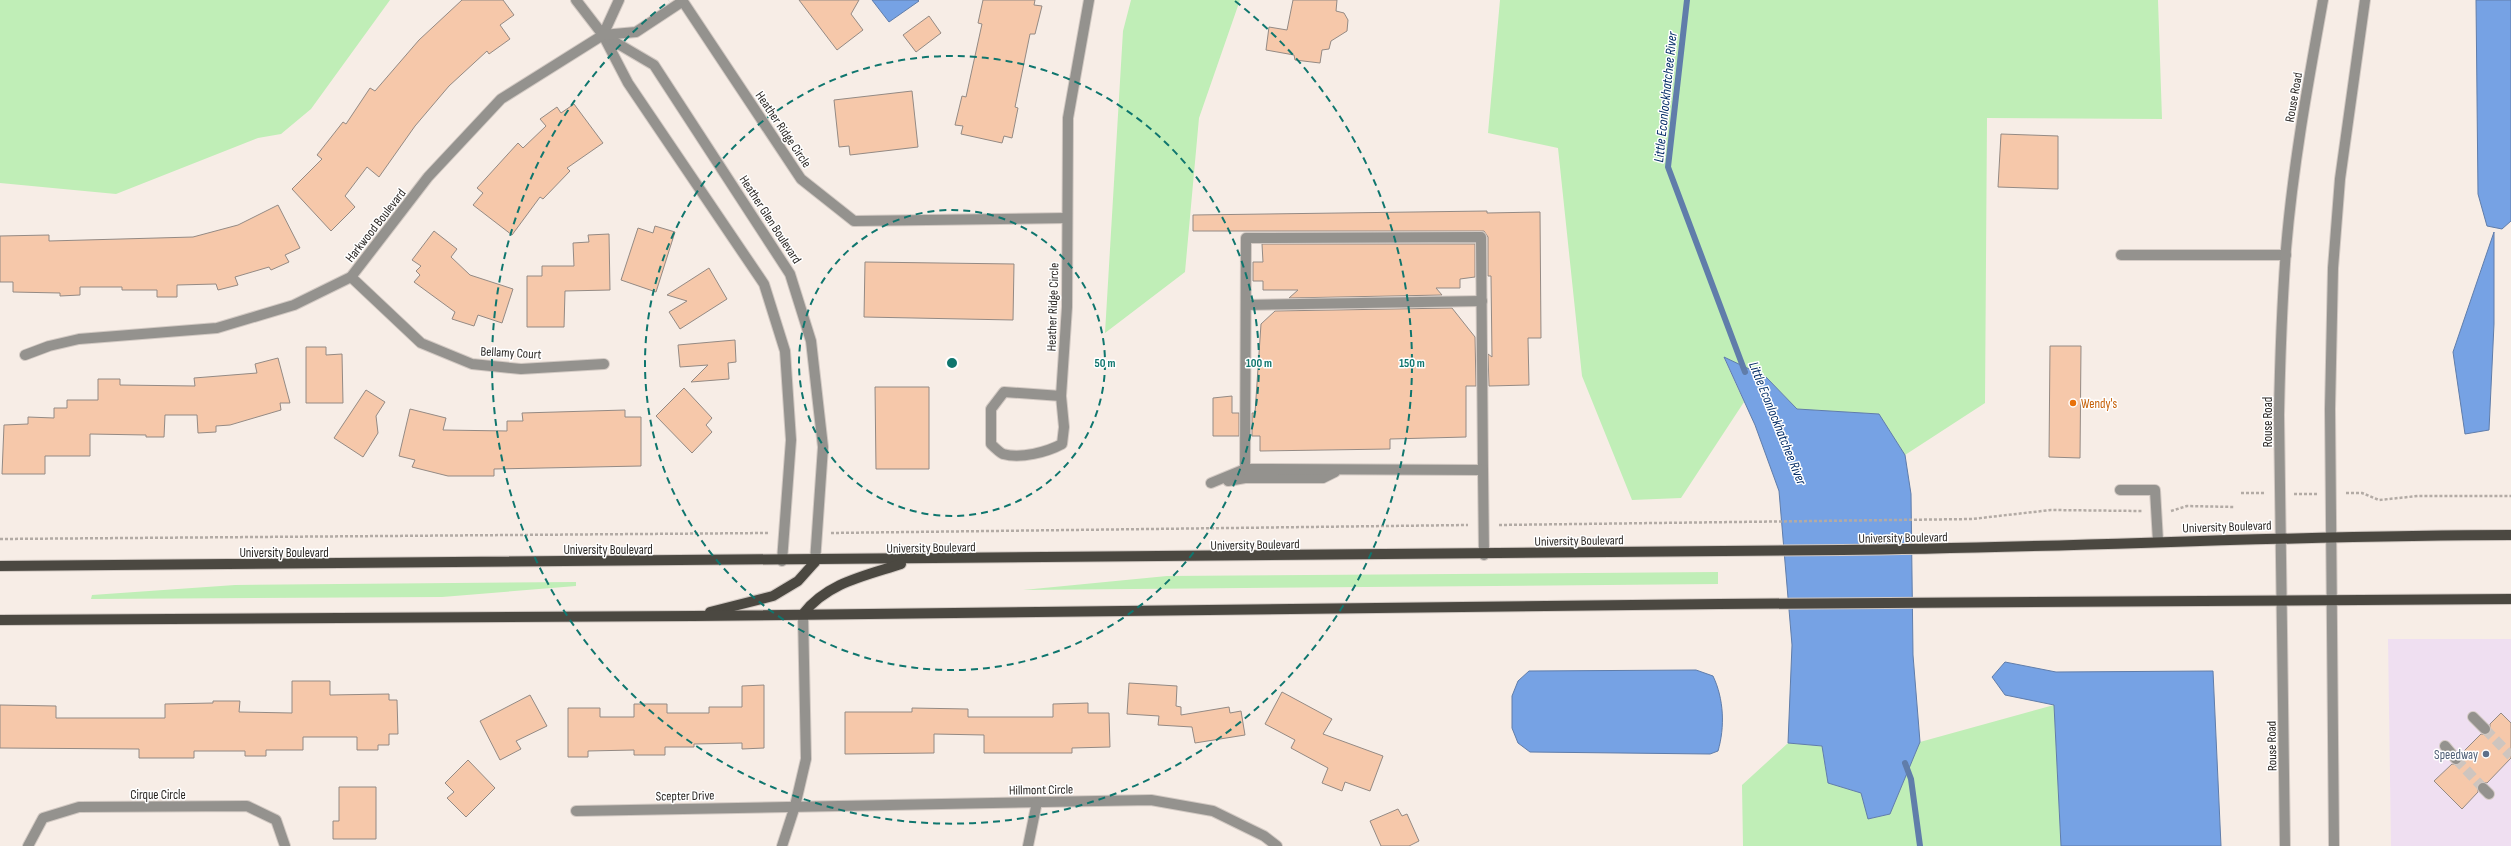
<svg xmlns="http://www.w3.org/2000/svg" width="2511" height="846" font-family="'Sofia Sans Condensed',sans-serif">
<rect width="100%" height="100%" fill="#f7ede6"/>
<!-- commercial -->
<path fill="#efdff1" d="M2388 639H2511V846H2391Z"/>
<!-- green -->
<g fill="#c0eeb7">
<path d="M0 0H390L311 109 281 134 258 138 116 194 0 183Z"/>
<path d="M1131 0H1240L1199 118 1185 272 1105 333 1123 31Z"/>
<path d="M1500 0H2158L2162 119 1987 118 1985 403 1905 455 1879 414 1797 409 1766 377 1724 358 1744 402 1681 498 1632 500 1582 376 1558 148 1488 133Z"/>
<path d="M1718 572V584L1023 590 1167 576Z"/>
<path d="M576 582V586L442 597 91 599 92 595 235 585Z"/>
<path d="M2054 705 2061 846H1743L1742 785 1788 743 1822 746 1828 783 1861 793 1869 819 1890 814 1920 742Z"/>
</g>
<!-- water -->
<g fill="#76a2e4" stroke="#607daa">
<path d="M872 0H918L919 1 889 22Z"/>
<path d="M2476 0H2511V221L2502 229 2487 226 2478 194Z"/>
<path d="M2494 232V324L2489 430 2465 434 2453 352Z"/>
<path d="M1724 357 1766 377 1797 409 1879 414 1905 455 1911 494 1913 655 1920 742 1890 814 1868 819 1861 793 1828 783 1822 746 1788 743 1792 645 1779 491 1755 425Z"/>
<path d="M2005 662 2056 672 2213 671 2221 846H2061L2054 705 2005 695 1992 677Z"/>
<path d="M1696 670 1713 676C1724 699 1725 727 1718 751L1710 754 1530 752 1518 743 1512 728V696L1518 681 1529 671Z"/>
</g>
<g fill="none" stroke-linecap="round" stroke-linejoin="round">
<!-- stream -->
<g stroke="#607daa" stroke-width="6">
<path d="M1687 0 1668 167 1745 372"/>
<path d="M1905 763 1911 779 1920 846"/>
</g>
</g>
<!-- building -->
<g fill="#f6c8aa" stroke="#948a84">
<path d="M462 0H503L514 15 500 25 510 39 489 54 487 51 449 86 415 126 379 177 367 167 345 196 355 207 331 231 292 189 322 159 317 155 343 122 346 124 370 88 375 91 419 40Z"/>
<path d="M799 0H859L851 14 863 30 837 50Z"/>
<path d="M983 0H1035L1034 5 1042 6 1035 34H1030L1015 107 1018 108 1012 138 1004 136 1002 143 961 134 963 126 955 125 962 96 966 97 982 24 978 23Z"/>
<path d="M1293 0H1337L1336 11 1344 13 1348 20 1347 31 1331 41 1329 49 1322 50 1320 63 1295 60 1294 55 1266 50 1269 27 1287 30Z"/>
<path d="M929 16 941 33 916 52 903 35Z"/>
<path d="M912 91 918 147 850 155 849 146 839 147 834 100Z"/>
<path d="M574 104 603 143 567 168 570 171 543 199 540 197 512 235 473 205 483 193 477 188 518 143 523 148 546 126 540 119 557 107 561 113Z"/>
<path d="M2001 134 2058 136V189L1998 187Z"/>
<path d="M278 205 300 248 285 255 289 262 271 270 269 267 235 277 238 285 218 290 216 284 177 285V297H157V290H122V287H80V295L60 296V293L13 292V282H0V236L49 235V241L193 237 238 225Z"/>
<path d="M1487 211V213L1540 212 1541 338H1528L1529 385 1489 386 1488 354 1492 357 1491 276H1488V237L1484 231H1193V215Z"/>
<path d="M655 226 675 232 656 292 621 280 638 228 653 233Z"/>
<path d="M434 231 457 249 451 257 470 275 513 289 502 323 478 315 474 326 452 319 455 312 414 282 420 275 416 271 421 266 412 260Z"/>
<path d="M609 234 610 290 565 291 564 327H527V276H542V266H574L573 243 589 242 588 235Z"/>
<path d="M1262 244H1475V277L1460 279V288H1436L1442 295 1289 298 1298 290H1263V281H1253V262H1263Z"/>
<path d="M865 262 1014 264 1013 320 864 317Z"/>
<path d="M709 268 727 299 680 329 669 312 687 301 667 295Z"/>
<path d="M1452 308 1475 337 1476 386H1466V437L1390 439V449L1260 451V436H1252V413H1255L1261 324 1275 311Z"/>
<path d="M735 340 736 362 728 363 729 379 691 382 708 365 680 367 678 345Z"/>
<path d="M2050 346H2081L2080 458 2049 457Z"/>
<path d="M306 347H326V355L342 354 343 403H306Z"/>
<path d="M278 358 290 403H280L281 410 230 425 216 426V432L198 433 197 415H165L164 437H146V435L90 434V456H45V474H2L4 425 28 424V417L54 418V408H67V400H98V379H120V385L195 386 194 378 257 373 255 364Z"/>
<path d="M875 387H929V469H876Z"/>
<path d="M684 388 712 418 706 425 712 432 692 453 656 416Z"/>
<path d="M366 390 385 402 376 416 378 433 363 457 334 438Z"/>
<path d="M1232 396V413H1239V436H1213V398Z"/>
<path d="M410 409 446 418 443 430 507 431V421H523L522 413 625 410V417H641V466L494 469V476H448L412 467 415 460 399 456Z"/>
<path d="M292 681H330V695L389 694V700H397L398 734H389V745H378V750H357V737H303V750H266V756H245V751H194V758H139V749L0 748V705L56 706V718H165V704L213 703V701H240L239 712 292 713Z"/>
<path d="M1129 683 1177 686 1176 706 1181 707V715L1229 707 1230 713 1241 711 1245 735 1195 743 1192 727 1158 725 1159 716 1127 714Z"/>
<path d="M764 685V748L742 749V743L694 744V747H665V755H634V750L588 751V757H568V708H600V717H634V704H667V713H709V707H742V686Z"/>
<path d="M1282 692 1332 719 1323 734 1383 756 1370 791 1345 782 1342 791 1322 783 1328 768 1291 748 1295 740 1265 724Z"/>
<path d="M530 695 547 726 516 741 521 749 500 760 480 721Z"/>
<path d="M1088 703V713H1109L1110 747 1072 748V753H984V735L934 734V753L845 754V712H912V708L968 709V717H1053V704Z"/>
<path d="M2501 713 2511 723V758L2487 783 2482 782 2478 784V792L2462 809 2434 781 2452 764 2457 765 2460 764 2462 758 2461 754 2481 734 2486 735 2490 733V724Z"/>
<path d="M468 760 495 788 466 817 447 798 454 792 445 783Z"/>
<path d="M339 787H376V839H333V821H339Z"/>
<path d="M1398 809 1402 816 1407 814 1419 841 1409 846H1381L1370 821Z"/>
</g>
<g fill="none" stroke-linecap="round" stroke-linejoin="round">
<!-- minor-tunnel -->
<g stroke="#cec5bf" stroke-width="10" stroke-dasharray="10 5" stroke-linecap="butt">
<path d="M2485 729 2511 756"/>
<path d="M2456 759 2483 788"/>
</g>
<defs>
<g id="minor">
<path d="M576 0 603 35 628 83 764 284 785 351 791 440 782 561"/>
<path d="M682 0 801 179 854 221 1067 218"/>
<path d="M603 35 654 65 790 274 811 341 823 447 815 562"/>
<path d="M603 35 619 0"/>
<path d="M2121 255H2286"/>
<path d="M351 277 421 343 472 364 521 369 604 364"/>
<path d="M1246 305 1482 301"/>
<path d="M25 355 49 346 79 339 217 328 294 305 351 277 428 177 501 99 603 35 636 32 683 1"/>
<path d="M1061 396 1004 392 991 409V444C994 447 999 452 1003 454 1021 459 1047 452 1062 444L1064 427 1061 396 1067 307 1068 118 1089 0"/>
<path d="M1245 469 1246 238 1481 237 1483 470"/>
<path d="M1228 481 1245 478H1323L1335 472"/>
<path d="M1211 483 1245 469 1483 470 1484 555"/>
<path d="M2120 490H2155L2158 541"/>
<path d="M2473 717 2485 729"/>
<path d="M2445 746 2456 759"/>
<path d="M2483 788 2489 794"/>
<path d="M576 811 1151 800 1213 811 1264 836 1277 846"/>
<path d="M28 846 43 818 79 807 247 806 276 820 285 846"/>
<path d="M782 846 795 806 806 759 803 614"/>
<path d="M1028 846 1037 802"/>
<path d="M2285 846 2279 415C2280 360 2282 304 2286 249 2293 165 2308 83 2323 0"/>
<path d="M2334 846 2330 409 2333 268 2340 179 2365 0"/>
</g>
<g id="major">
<path d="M0 566C614 562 1228 558 1842 550 2065 548 2288 535 2511 535"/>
<path d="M710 612 773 596 798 581 815 562"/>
<path d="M803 614C827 583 864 576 901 564"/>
<path d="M0 620 693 616 1719 604 2511 599"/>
</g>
</defs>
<!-- minor casing -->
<use href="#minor" stroke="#d2c9c3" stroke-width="12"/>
<!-- major casing -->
<use href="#major" stroke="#d2c9c3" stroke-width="12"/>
<!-- path -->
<g stroke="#b3aba5" stroke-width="2.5" stroke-dasharray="3 2" stroke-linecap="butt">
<path d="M2241 493H2265"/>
<path d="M2346 493H2362L2379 500 2418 496H2511"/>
<path d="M2294 494H2317"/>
<path d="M2171 511 2187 506 2235 507"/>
<path d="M1499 525 1972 519 2051 510 2142 511"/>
<path d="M831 533 1468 525"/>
<path d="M0 539 768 533"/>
</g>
<!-- minor -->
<use href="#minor" stroke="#94928e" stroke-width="10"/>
<!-- major -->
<use href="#major" stroke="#4b4841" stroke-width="10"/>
</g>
<!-- distance rings -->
<g fill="none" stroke="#0f766e" stroke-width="2" stroke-dasharray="7 5">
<circle cx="952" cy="363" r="153"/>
<circle cx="952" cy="363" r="307"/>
<path d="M1235 1A460 460 0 1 1 669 1"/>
</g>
<!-- markers -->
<circle fill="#e8710a" stroke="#fff" stroke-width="1.5" cx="2073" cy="403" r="4"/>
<circle fill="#5c6f8a" stroke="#fff" stroke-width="1.5" cx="2486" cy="754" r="4"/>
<g text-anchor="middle" stroke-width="3" stroke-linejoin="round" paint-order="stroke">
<!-- street labels -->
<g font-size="13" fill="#2b2724" stroke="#fff">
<text transform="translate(2293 97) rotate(-80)" y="5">Rouse Road</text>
<text transform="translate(784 129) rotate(56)" y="5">Heather Ridge Circle</text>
<text transform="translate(771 219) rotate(57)" y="5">Heather Glen Boulevard</text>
<text transform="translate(375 225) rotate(-52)" y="5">Harkwood Boulevard</text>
<text transform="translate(1052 307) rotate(-88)" y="5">Heather Ridge Circle</text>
<text transform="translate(511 352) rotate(3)" y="5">Bellamy Court</text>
<text transform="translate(2267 422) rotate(-90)" y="5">Rouse Road</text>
<text transform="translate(2227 526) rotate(-2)" y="5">University Boulevard</text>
<text transform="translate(1903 537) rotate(-1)" y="5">University Boulevard</text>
<text transform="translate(1579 540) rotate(-1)" y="5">University Boulevard</text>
<text transform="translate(1255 544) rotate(-1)" y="5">University Boulevard</text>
<text transform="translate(931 547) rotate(-1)" y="5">University Boulevard</text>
<text x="608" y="554">University Boulevard</text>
<text x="284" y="557">University Boulevard</text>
<text transform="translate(2271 746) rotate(-91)" y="5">Rouse Road</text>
<text transform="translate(1041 789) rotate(-1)" y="5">Hillmont Circle</text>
<text x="158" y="799">Cirque Circle</text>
<text transform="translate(685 795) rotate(-1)" y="5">Scepter Drive</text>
</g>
<!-- food labels -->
<g font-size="13" fill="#c56008" stroke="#fff" text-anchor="start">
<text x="2081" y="408">Wendy's</text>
</g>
<!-- service labels -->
<g font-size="13" fill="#4e5e75" stroke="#fff" text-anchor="end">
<text x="2478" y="759">Speedway</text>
</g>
<!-- water labels -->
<g font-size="14" font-style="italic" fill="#032c66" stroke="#fff">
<text transform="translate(1665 97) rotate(-84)" y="5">Little Econlockhatchee River</text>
<text transform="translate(1778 423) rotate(68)" y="5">Little Econlockhatchee River</text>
</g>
</g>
<circle cx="952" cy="363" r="6" fill="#0f766e" stroke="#fff" stroke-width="2"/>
<g font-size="12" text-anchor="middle" font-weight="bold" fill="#0f766e" stroke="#fff" stroke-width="3" stroke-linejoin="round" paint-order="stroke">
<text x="1105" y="367">50 m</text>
<text x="1259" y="367">100 m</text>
<text x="1412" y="367">150 m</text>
</g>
</svg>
